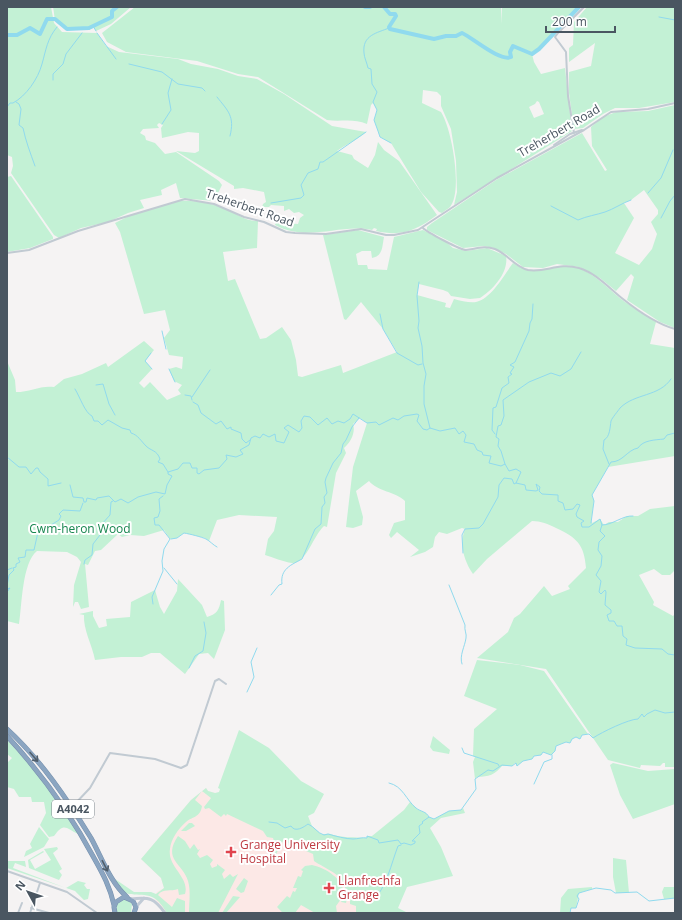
<svg xmlns="http://www.w3.org/2000/svg" width="682" height="920" font-family="'Open Sans',sans-serif">
<rect width="100%" height="100%" fill="#f5f3f3"/>
<!-- medical -->
<path fill="#fce8e6" d="M206 788 208 791 215 793 316 853 318 864 333 871 392 913H167L154 898 157 892 164 888 161 878 141 859 191 800Z"/>
<!-- green -->
<g fill="#c3f1d5" fill-rule="evenodd">
<path d="M7 7H51L54 23 62 32 97 33 106 46 119 52 178 59 191 64 218 69 238 76 257 79 284 94 332 126 366 132C358 140 346 144 337 151L352 155 354 159 368 168 375 155 378 142 384 150 399 161 437 215C417 230 402 237 376 231L377 229 374 228 372 230C340 223 308 243 275 225L276 222 298 224 300 218 304 215 299 212 294 213 289 209 284 211V206L271 205 269 207H263V211H261L263 204 266 202 264 192 243 188 234 189V186L176 151 195 153 199 151V133L188 132 162 138 161 128 163 125 159 123 157 125 159 128 143 129 140 133 145 136 146 140 155 143 165 154 176 152 219 181 222 185 214 201 180 198 176 183 161 190 162 195 140 200 144 208 128 213 108 222 81 228 59 238 54 235 11 173 13 166 12 157 7 155Z"/>
<path d="M53 7H131L111 24 96 31 93 26C84 30 59 32 55 19 54 16 54 11 53 7Z"/>
<path d="M135 7H501V24L502 7H579C563 22 550 41 532 54L534 62 541 74 565 68 572 131 454 205 457 192 456 161 451 129 441 106V96L437 92 423 90 422 103 441 112C452 129 463 192 450 207 448 209 444 211 442 213L439 212 421 192 391 143 380 137 374 120 377 110 373 103 371 105 367 124C354 118 341 122 327 120L258 77 238 74 197 61 126 52 107 42 102 33ZM537 101 539 102 544 114 534 118 529 107 535 104Z"/>
<path d="M587 7H675V102L639 108H615L603 114 583 128 574 129 569 93V72L591 66 595 43 569 62V48L573 45 574 22Z"/>
<path d="M675 105V328L660 322 627 300 634 277 631 274 616 291 600 278 579 267 557 264 543 268 523 267 506 254 494 248 484 246 463 248 427 230V227L432 223 496 180 582 133 605 171 607 170 592 146 591 127 603 117 616 112 648 111ZM644 190 658 210V214L651 222 657 234 652 249 639 265 615 253 634 218 624 203 631 200Z"/>
<path d="M11 176 53 237V239L30 248 7 252V177Z"/>
<path d="M178 201C195 200 212 203 228 210 238 215 246 221 258 221L257 248 223 252 228 281 235 279 260 339 266 338 282 327 291 340 296 360 298 376 302 377 341 365 343 373 397 352 383 329 361 302 346 320 344 319 323 235 358 230 384 237C382 247 383 256 372 258L371 251H362L356 254 358 265H367L368 269 387 270 394 237 423 230 446 242 453 248 466 251 487 248 506 256C509 272 493 290 480 298L470 299 451 296 448 292 443 290 419 284 417 295 446 303 445 307 450 308 454 299C461 301 470 303 476 302 491 299 504 275 513 263 534 279 555 261 578 268 596 274 610 291 625 302 635 309 646 315 656 322L650 344 675 348V456L608 467 592 495 594 501 591 521 592 523 600 519 604 525 609 522H618L627 516H638L650 509 675 506V570L670 575H662L654 569 639 575 654 602 653 605 673 616 675 614V767H665V763H663L660 766 641 765 640 768 608 760 546 669 477 658 508 632 514 618 520 614 544 586 552 596 570 589 568 586 586 568C584 544 577 538 556 528 548 524 541 521 532 521L487 559 473 574C464 561 459 544 465 529L462 528 447 534 439 532 435 537 433 547 425 552 410 557 419 550 397 532 391 538 389 535 394 523 405 520V501C395 491 378 492 369 481L356 491 363 517 362 525 353 528 346 527 353 467 367 423 360 418 353 424C356 433 350 443 344 448L346 453 336 473 327 527 324 526C313 536 306 564 292 563 283 562 273 557 265 555L268 539 274 531 277 517 239 515 217 520 209 541 205 538 184 533 177 538 170 539 164 530 144 536 130 535 122 537 118 534 101 550 95 551 88 565 85 564 89 607 81 609 78 602H75L73 607 74 585 81 562 77 557 67 552 37 551C22 563 22 605 19 624L7 621V462L9 458 7 457V361L15 380 16 392C30 392 41 385 54 387L64 379 82 374 106 363 108 367 144 341 154 350 145 361 152 369 139 383 144 388 150 382 167 400 181 394 178 390 182 385 174 381 169 369 176 367 182 369 183 357 169 355 164 338 170 330 165 310 144 314 120 232 115 223 129 216Z"/>
<path d="M178 579 202 605 207 617C217 614 219 610 221 600L224 601 225 630 214 659 208 653 199 654 185 674 160 653H151L142 657H121L95 660C92 645 83 629 84 615L79 614 93 611V616L99 628 107 626 106 619 130 617 131 602 155 590 160 607 164 614 177 591Z"/>
<path d="M477 660 520 665 544 671 588 734 582 735 580 739 576 737 572 739 570 743 566 742 556 746 555 751 551 755 543 752 541 755 534 756 532 759 523 761 517 766 515 763 512 766H502C493 776 490 776 477 777L475 779 473 762 475 757 473 756 474 729 497 709 464 696Z"/>
<path d="M239 730 269 748 301 781 324 794 314 813 308 816 312 826 321 834C324 835 327 833 330 834 342 838 353 837 367 838V836H372L404 810 410 802 417 809 426 813 429 817 434 819 449 811 461 810 463 808 465 813 441 818 430 828 441 847 453 876 407 887 398 908 408 913H368L367 912 356 913V906L350 904V899L347 898 346 903 341 902C356 878 328 871 314 861L313 854 283 841 275 856 267 850 276 848 273 838 267 837 263 831 227 814 226 816 224 814 221 817 209 808 205 809 204 807 211 798 202 791 195 800 202 806C200 818 193 816 186 822 178 829 171 839 170 849 167 867 190 877 185 894L179 895 178 889C171 892 163 888 158 895L172 907 177 898 185 901V913H167C163 907 159 900 152 897 139 891 123 902 115 879L134 892H151L156 894 164 888 161 878 141 859 191 800 206 788 208 791 215 793 219 792 220 789 218 788Z"/>
<path d="M433 736 450 750 449 754 433 751 430 747Z"/>
<path d="M7 740C35 769 59 800 78 834 66 828 64 822 54 836L49 837 40 825 46 813 44 802H32L31 797H19L14 789 7 787V763L12 758 7 754Z"/>
<path d="M613 763 648 771 675 769V804L633 819 620 795 610 765Z"/>
<path d="M189 823H192L195 826 186 831H181Z"/>
<path d="M39 827 49 839 44 847 24 857 26 851 32 848 30 844Z"/>
<path d="M178 836 185 841 190 849 194 844 198 850 200 849 197 854 200 858 207 855 213 860 210 864 212 868 217 866V864L225 870 222 874 224 879 230 874 233 877 238 874 218 913H189C189 903 191 891 188 881 183 863 162 860 178 836Z"/>
<path d="M57 847 58 849 53 853 62 869 59 871 62 875 59 880 29 868 28 860 43 851 44 852 30 860 35 869 51 860 44 849Z"/>
<path d="M613 858 626 860 629 893H616L613 877Z"/>
<path d="M7 861H25L26 867 15 863 13 868 66 888 78 881 86 883 84 885 87 889H90L88 899 84 900 75 891 7 868Z"/>
<path d="M312 865C326 868 344 879 344 895L336 906 337 913H315L301 905 295 913H283L277 907 287 896 290 898 293 891 295 892 297 888H293L298 876 301 877 303 871 301 870 305 866Z"/>
<path d="M244 878 248 881 244 892 241 893 236 889Z"/>
<path d="M592 887V889L579 893 576 908H571L570 913H560L561 898 568 889Z"/>
<path d="M664 887H674L675 898 664 899 662 892Z"/>
<path d="M233 896 240 897 226 913H222Z"/>
<path d="M123 899 129 901 132 904 131 913H117V904Z"/>
</g>
<g fill="none" stroke-linecap="round" stroke-linejoin="round">
<!-- stream -->
<g stroke="#90daee" stroke-width="1">
<path d="M659 17 675 20"/>
<path d="M93 26 96 31"/>
<path d="M389 28C377 33 362 35 364 53 364 57 367 63 368 68L371 69 372 84 377 92 373 102 377 110 374 120 378 131 380 137 391 143"/>
<path d="M97 33 116 59"/>
<path d="M129 64 162 72 178 84 202 88 205 91"/>
<path d="M53 80V74L63 64 66 54 82 33"/>
<path d="M217 97C228 111 235 116 230 136"/>
<path d="M16 102 19 104 21 109 19 125 23 128C26 142 30 152 35 166"/>
<path d="M7 107 10 103H13C26 96 38 79 42 64 46 50 47 39 57 27"/>
<path d="M162 124 171 110 168 93 172 79"/>
<path d="M648 193 661 178 673 150"/>
<path d="M271 203 301 198 304 195 301 185 308 173 318 169 320 162H323L366 132"/>
<path d="M551 206 578 220C587 216 596 215 605 212 614 209 622 203 631 200"/>
<path d="M661 218 670 201 675 195"/>
<path d="M419 282 417 296 419 321 418 328 422 346 423 363 426 374 424 386V404L430 428"/>
<path d="M380 314 383 329 397 353 418 365 422 364"/>
<path d="M162 331 166 349"/>
<path d="M151 353 145 361 152 369"/>
<path d="M169 369 175 382"/>
<path d="M96 385 103 384 109 404 115 415"/>
<path d="M75 389C80 397 85 413 92 416L94 421H98L102 425 108 420 122 428 130 430 131 433C138 435 141 441 146 446 151 451 157 450 160 459L158 462 163 464 168 472"/>
<path d="M185 395 191 396 192 400"/>
<path d="M192 397 210 370"/>
<path d="M193 402 198 405 201 413 216 424 221 421 227 429 231 427V429L241 433 242 439 246 443 250 440"/>
<path d="M495 434 492 430 493 408 496 407 502 388 509 383 508 377 512 374 510 373 514 367 510 365 515 362 529 331 530 323 532 319 533 304"/>
<path d="M7 457 19 467H26L31 474 36 468H38L40 472 48 479V486L61 483"/>
<path d="M505 464 501 451 498 446 499 439 496 437 498 426 501 425 504 416 503 400 529 382 551 373 560 376 571 369 581 352"/>
<path d="M609 464 603 449 604 440C610 437 610 427 611 421 612 418 618 411 620 408 635 393 659 397 671 379"/>
<path d="M70 485 73 497 83 498 84 502H86L87 498 96 500 97 498 109 496 115 502 121 499 128 503 138 497 156 492 165 494 167 485 172 476 168 474V472L178 469 183 463H190L192 468H197V473L199 474 204 470 219 468 227 459 226 455 236 457 243 454 240 450 249 445 251 438 255 436 260 438 263 434 269 437 275 434 276 441 284 443 289 432 284 428 288 425 299 432 302 428 301 421 304 416 310 417 318 425 327 418 332 424 338 421 344 423 350 419 353 414 367 423 376 422 379 425 393 418 398 420 404 416 417 414 419 415 417 421 423 429 427 430 430 428 440 431 455 428 459 434 463 431 466 435 464 442 474 444 477 450 482 452 483 455 491 456 489 463 501 466 505 464 509 471 516 469 521 472 516 483 525 485 526 490 536 491 538 490 536 484 540 487 539 491 542 494 558 495V501L563 503 565 510 573 509 577 504 580 505 576 514 577 517 584 521 581 523 582 527H589L600 519 602 525 600 531 605 536 599 542 598 550 602 556 601 566 596 575 601 581 599 592 601 594 605 590 606 592 605 605 611 610V613L607 615 609 621H614L617 626H622L623 636 627 639 626 645 635 648 662 649 668 654 675 655"/>
<path d="M591 523 594 501 592 495 611 462C623 462 627 450 638 448 643 440 655 440 664 439L667 435 675 433"/>
<path d="M602 525C613 525 623 515 633 516"/>
<path d="M171 539 177 538 184 533C190 534 202 537 206 539 210 541 213 545 217 547"/>
<path d="M463 553 462 535 465 529 479 528 483 524 498 497 499 485 504 478 512 479 514 484 516 483"/>
<path d="M84 564 85 560 92 555 93 544 100 535 101 525 110 515 111 502 113 501"/>
<path d="M164 568 177 584"/>
<path d="M7 570 12 568"/>
<path d="M449 585 465 625C464 630 467 634 466 638 465 646 459 656 462 664"/>
<path d="M7 586 9 575 14 570 13 568 16 567V564L20 562 18 558 25 557 26 550H34L38 532 45 528 47 530 50 528 51 525 59 520 61 516 59 514 63 510 80 511 83 503"/>
<path d="M7 589 10 588 7 592"/>
<path d="M271 595 279 585 282 584C280 569 291 565 302 559L315 529 321 524 322 507 325 503 324 497 327 493 325 482 326 478 333 463 341 453 343 444 346 440 352 427 359 418"/>
<path d="M153 604 152 597 163 571 162 561 164 549 170 539 159 525H155L154 518 158 517 160 511 159 499 163 496"/>
<path d="M189 668 195 656 203 651 206 633 204 622"/>
<path d="M247 692 254 677 251 662 257 648"/>
<path d="M462 748 464 753 498 764 499 766"/>
<path d="M389 783C403 786 406 800 416 808 421 812 426 811 429 817"/>
<path d="M534 784 544 762 552 759V755"/>
<path d="M269 822 277 823 285 828 291 826C295 833 304 827 308 824 315 827 317 833 324 835L328 834C335 836 346 839 353 839 358 839 362 837 367 838V836L378 840 379 843 398 840 401 844 404 843 411 845 415 843V841H412L420 833 419 826 423 823 422 822 429 817 434 819 449 811 461 810 476 789 475 779 488 770 493 771 502 765 512 766 516 763 517 766 523 761 532 759 534 756 541 755 543 752 551 755 555 751 556 746 566 742 570 743 572 739 576 737 580 739 582 735 589 734 593 738C602 732 629 719 638 719L642 714 644 717 647 714 655 710 665 713 675 712"/>
<path d="M367 901 372 902C387 887 391 864 398 846L401 845"/>
<path d="M570 913 571 908H576L579 899 577 896 579 893 596 888 611 890 615 893 637 892 649 901 675 898"/>
</g>
<!-- river -->
<g stroke="#90daee" stroke-width="4">
<path d="M365 7H370"/>
<path d="M384 7 390 14H395L396 16 389 27 390 29 434 39 446 36H456L462 33C473 38 500 62 511 57L510 52 513 46 532 54 539 49 579 7"/>
<path d="M7 35H17L30 28 40 34 47 19H55L67 29 89 28 112 17V11L117 7"/>
</g>
<defs>
<g id="highway">
<path d="M7 729C41 760 67 799 91 838 102 858 110 882 127 897"/>
<path d="M7 736C41 773 70 813 94 858 103 874 110 887 114 905"/>
<path d="M115 913 114 907 116 902 124 897 133 901 136 907 134 913"/>
</g>
</defs>
<!-- highway casing -->
<use href="#highway" stroke="#7690ad" stroke-width="5"/>
<!-- street -->
<g stroke="#c1cad2" stroke-width="2">
<path d="M574 133 568 96 566 52 555 37 558 33 584 7"/>
<path d="M554 145 570 134 582 130"/>
<path d="M423 228C427 232 460 250 466 250 476 249 484 245 495 249 508 254 514 267 528 270 546 273 558 262 579 268 596 273 609 288 623 299 638 311 657 324 675 329"/>
<path d="M7 253 29 250 78 231 185 199 214 204 244 217 264 222 286 232 295 233 326 234 361 229 386 235H394L418 230 497 178 584 130 611 112 648 109 675 103"/>
<path d="M72 807 90 788 110 753 155 759 181 768 187 765 215 681 219 679 226 684"/>
<path d="M7 871 67 892 97 913"/>
<path d="M31 908 49 913"/>
<path d="M18 913 22 903"/>
<path d="M30 913 40 883"/>
</g>
<!-- secondary -->
<g stroke="#c1cbd6" stroke-width="3">
<path d="M131 899C150 897 154 898 165 913"/>
<path d="M136 907 144 898"/>
</g>
<!-- highway -->
<use href="#highway" stroke="#8ba5c1" stroke-width="4"/>
</g>
<!-- one-way arrows -->
<defs><path id="oneway-shaft" d="M-6 0H5M1.5-3L5.5 0L1.5 3" fill="none" stroke-width="1.6" stroke-linecap="round" stroke-linejoin="round"/></defs>
<g stroke="#505e6b">
<use href="#oneway-shaft" transform="translate(34 757) rotate(49)"/>
<use href="#oneway-shaft" transform="translate(105 866) rotate(63)"/>
</g>
<!-- markers -->
<g fill="#e0444e" stroke="#fff" stroke-width="1.5">
<path d="M229 846h4v4h4v4h-4v4h-4v-4h-4v-4h4z"/>
<path d="M327 882h4v4h4v4h-4v4h-4v-4h-4v-4h4z"/>
</g>
<g text-anchor="middle" stroke-width="4" stroke-linejoin="round" paint-order="stroke">
<!-- shield labels -->
<rect fill="#fff" stroke="#808990" stroke-width="1" x="52" y="800" width="42" height="18" rx="3"/>
<g font-size="11" font-weight="bold" fill="#4a5661">
<text x="73" y="813">A4042</text>
</g>
<!-- street labels -->
<g font-size="12" fill="#4a5661" stroke="#fff">
<text transform="translate(559 131) rotate(-30)" y="4">Treherbert Road</text>
<text transform="translate(250 208) rotate(19)" y="4">Treherbert Road</text>
</g>
<!-- park labels -->
<g font-size="12" fill="#17864f" stroke="#fff">
<text x="80" y="533">Cwm-heron Wood</text>
</g>
<!-- health labels -->
<g font-size="12" fill="#be3a42" stroke="#fff" text-anchor="start">
<text x="240" y="849">Grange University<tspan x="240" dy="14">Hospital</tspan></text>
<text x="338" y="885">Llanfrechfa<tspan x="338" dy="14">Grange</tspan></text>
</g>
</g>
<!-- border -->
<rect width="682" height="920" fill="none" stroke="#4a5661" stroke-width="16"/>
<!-- north arrow -->
<g transform="translate(28 892) rotate(310)" stroke="#ffffff" stroke-width="3" paint-order="stroke">
<path d="M0-3L7 15L0 10L-7 15Z" fill="#4a5661"/>
<text y="-6" font-size="11" font-weight="bold" text-anchor="middle" fill="#4a5661">N</text>
</g>
<!-- scale -->
<path d="M546 26v6h69v-6" fill="none" stroke="#4a5661" stroke-width="2"/>
<text x="552" y="26" font-size="12" fill="#4a5661" stroke="#ffffff" stroke-width="3" paint-order="stroke">200 m</text>
</svg>
